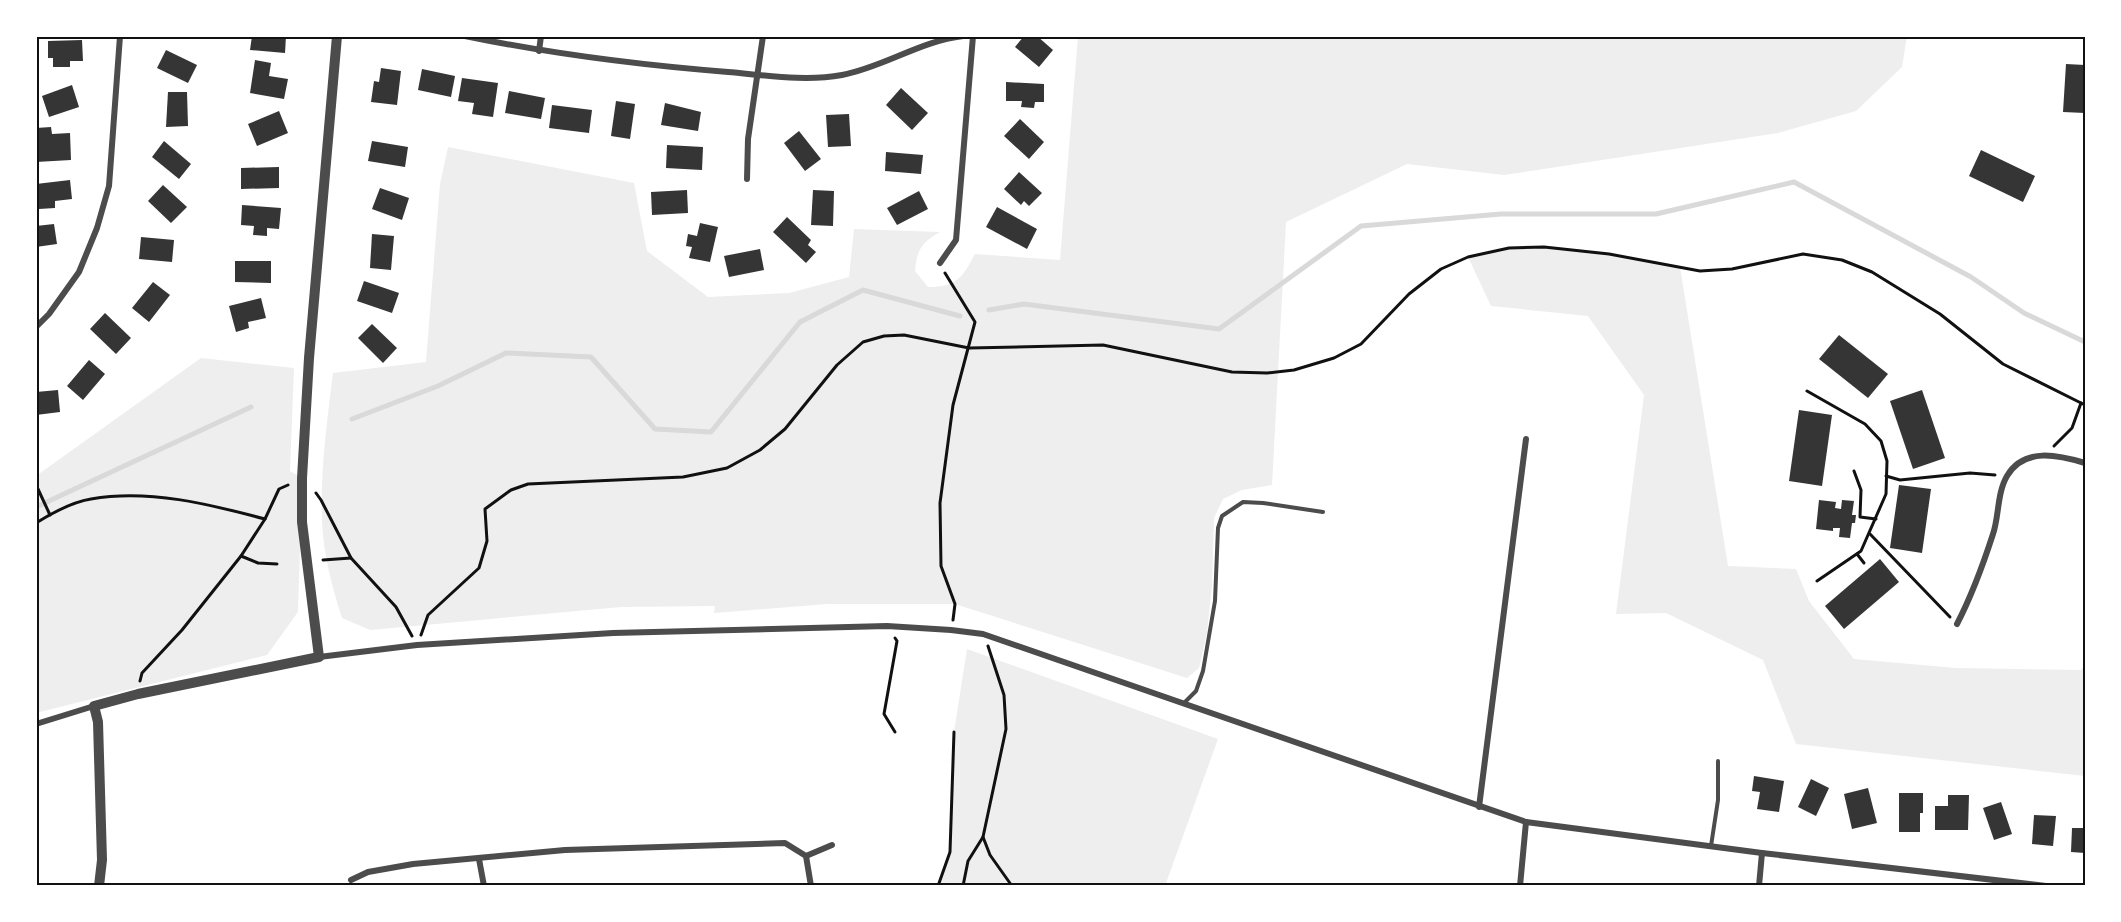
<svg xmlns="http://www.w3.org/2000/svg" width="2121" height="922" font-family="'Roboto Condensed',sans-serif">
<rect width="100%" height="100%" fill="#fff"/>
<!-- green -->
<g fill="#eee">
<path d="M1078 36H1907L1902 67 1856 111 1778 133 1504 175 1407 164 1286 222 1272 485 1242 490 1223 499 1214 518 1212 585 1207 633 1199 668 1187 678 955 604H827L714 613 715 606 621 607 370 630 342 618C332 587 323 553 322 520 320 471 327 422 333 373L426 362 440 184 448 147 634 183 647 251 708 297 789 293 849 277 854 229 940 232C921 243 917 250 915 271L928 287C957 287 962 278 975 254L1060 260Z"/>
<path d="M1544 247 1609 254 1680 267 1728 566 1796 569 1809 601 1854 659 1956 668 2081 670 2085 665V776L1796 744 1763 660 1666 613 1616 614 1644 395 1588 316 1491 306 1468 257 1509 248Z"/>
<path d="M201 358 294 368 290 471 302 478 298 612 267 655 36 713V476Z"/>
<path d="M967 649 1218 739 1165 886H938L950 852 954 732Z"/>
</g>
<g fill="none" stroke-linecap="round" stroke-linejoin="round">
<!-- stream -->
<g stroke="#d9d9d9" stroke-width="5">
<path d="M989 310 1024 304 1219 329 1361 226 1501 214H1656L1794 182 1971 277 2024 313 2085 342"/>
<path d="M352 419 438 386 506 353 591 357 655 429 711 432 800 322 863 290 960 316"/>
<path d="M36 507 251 407"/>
</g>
</g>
<!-- building -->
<g fill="#353535">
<path d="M252 36H286L285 53 250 50Z"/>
<path d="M1024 36H1037L1053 50 1039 67 1015 47Z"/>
<path d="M82 40 83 61H70V67H53V58H48V41Z"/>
<path d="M166 50 197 65 188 83 157 68Z"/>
<path d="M255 60 271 63 269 76 288 79 284 99 250 93Z"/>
<path d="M2066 64 2085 65V113L2063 112Z"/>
<path d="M381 68 401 71 397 105 371 102 374 81 379 82Z"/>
<path d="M422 69 455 76 451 97 418 90Z"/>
<path d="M462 78 498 83 493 117 472 114 474 103 458 101Z"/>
<path d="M1006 82 1044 84V102H1035L1034 108 1021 107 1022 101H1006Z"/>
<path d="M72 85 79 107 49 117 42 96Z"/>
<path d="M901 88 928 113 912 130 886 105Z"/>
<path d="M509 91 545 98 541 119 505 113Z"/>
<path d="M168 92H187L188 126 166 127Z"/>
<path d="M616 101 635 104 630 139 611 136Z"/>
<path d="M665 103 701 112 698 131 661 125Z"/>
<path d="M552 105 592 110 589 133 549 128Z"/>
<path d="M279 111 288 133 257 146 248 124Z"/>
<path d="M849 114 851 146 828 147 826 115Z"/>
<path d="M1020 119 1044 142 1029 159 1004 136Z"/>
<path d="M51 127 52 134 70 133 71 160 36 162V128Z"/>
<path d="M799 131 821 159 805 171 784 143Z"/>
<path d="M164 141 191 164 179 179 152 157Z"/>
<path d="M372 141 408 147 405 167 368 161Z"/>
<path d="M667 145 703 147 702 170 666 168Z"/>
<path d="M1981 150 2035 176 2023 202 1969 176Z"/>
<path d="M886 152 923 155 921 174 885 171Z"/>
<path d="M279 167V188L241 189V168Z"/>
<path d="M1019 172 1042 193 1029 206 1024 201 1021 205 1004 189Z"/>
<path d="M70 180 72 199 55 201V208L39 209 36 184Z"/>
<path d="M163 185 187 207 171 223 148 201Z"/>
<path d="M380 188 409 198 402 220 372 209Z"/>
<path d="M687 190 688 213 652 215 651 192Z"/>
<path d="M813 190 834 191 833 226 811 225Z"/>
<path d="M919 191 928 209 897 225 887 208Z"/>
<path d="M242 205 281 208 279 229 267 228V236L253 235 254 226 241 225Z"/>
<path d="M997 207 1037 229 1027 249 986 227Z"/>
<path d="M787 217 811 240 808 245 816 252 806 263 773 232Z"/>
<path d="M700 223 718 227 710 262 689 258 692 247 686 246 688 234 697 236Z"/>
<path d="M54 224 57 244 36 247V226Z"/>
<path d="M372 234 394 236 391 270 370 268Z"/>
<path d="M141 237 174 240 172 262 139 259Z"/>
<path d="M760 249 764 270 729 277 724 256Z"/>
<path d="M235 261H271V283L235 282Z"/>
<path d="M364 281 399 293 392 313 357 301Z"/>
<path d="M153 282 170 295 149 322 132 308Z"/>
<path d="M261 298 266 318 248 322 249 328 236 332 229 306Z"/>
<path d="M105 313 131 338 116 354 90 329Z"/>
<path d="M372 324 397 348 383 363 358 338Z"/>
<path d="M1839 335 1888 374 1868 398 1819 359Z"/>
<path d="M89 360 105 374 83 400 67 386Z"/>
<path d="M58 390 60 412 36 415V392Z"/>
<path d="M1922 390 1945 458 1913 469 1890 401Z"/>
<path d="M1799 410 1832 415 1822 486 1789 481Z"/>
<path d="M1899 485 1931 489 1922 553 1890 548Z"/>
<path d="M1819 500 1836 502 1835 508 1841 509 1842 500 1854 501 1852 515H1856L1855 523H1852L1850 538 1839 537 1840 528H1833V531L1816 529Z"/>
<path d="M1880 559 1899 582 1844 629 1825 606Z"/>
<path d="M1754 776 1784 781 1779 812 1757 809 1760 792 1752 791Z"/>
<path d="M1811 779 1829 788 1816 816 1798 807Z"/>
<path d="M1868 788 1877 823 1852 829 1844 794Z"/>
<path d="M1899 793H1923V813H1920V832H1899Z"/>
<path d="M1948 795H1969L1968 830H1935V806H1948Z"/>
<path d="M2001 802 2012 834 1994 840 1983 808Z"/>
<path d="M2034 815 2056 816 2053 846 2032 844Z"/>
<path d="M2072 828H2085V853L2071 852Z"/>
</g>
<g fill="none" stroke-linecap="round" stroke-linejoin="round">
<!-- path -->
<g stroke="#111" stroke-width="3">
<path d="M945 273 975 322 953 405 940 503 941 566 955 604 953 620"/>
<path d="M1807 391 1865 424 1881 441 1887 461 1886 494 1861 551 1817 581"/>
<path d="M2054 446 2072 428 2081 403"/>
<path d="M1854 471 1861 490 1860 517 1876 519"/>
<path d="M1886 476 1900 480 1970 473 1995 475"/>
<path d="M38 489 50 515"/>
<path d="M316 493 321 500 351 558 396 607 412 636"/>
<path d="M36 523C52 513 72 502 91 499 149 489 209 504 265 519"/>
<path d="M1870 534 1950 617"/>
<path d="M1857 554 1864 563"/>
<path d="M241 556 258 563 277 564"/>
<path d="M323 560 351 558"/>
<path d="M421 635 428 615 479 568 487 541 485 509 511 490 528 484 683 477 727 468 760 450 785 429 837 365 863 342 884 336 904 335 969 348 1103 345 1232 372 1267 373 1294 370 1334 358 1361 344 1409 294 1441 269 1468 257 1509 248 1544 247 1609 254 1700 271 1732 269 1803 254 1842 260 1872 272 1940 314 2003 364 2085 405"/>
<path d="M988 646 1004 695 1006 729 983 837 990 855 1012 886"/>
<path d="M140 681 142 673 182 630 241 556 265 519 279 489 288 485"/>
<path d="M895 732 884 714 897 641 895 638"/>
<path d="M938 886 950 852 954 732"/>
<path d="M963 886 968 861 983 837"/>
</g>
<!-- service -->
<g stroke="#4c4c4c" stroke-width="4">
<path d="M1184 703 1196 691 1203 671 1215 601 1218 528 1222 516 1243 502 1263 503 1323 512"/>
<path d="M1711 846 1718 800V761"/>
</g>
<!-- minor -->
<g stroke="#4c4c4c" stroke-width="6">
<path d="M465 36C552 54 639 65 728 72 764 75 805 82 842 75 884 67 920 41 963 36"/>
<path d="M539 51 541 36"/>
<path d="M747 179 748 139 763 36"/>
<path d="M940 263 956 240 973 36"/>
<path d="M36 327 49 314 79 272 97 228 109 186 120 36"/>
<path d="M1957 624C1972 595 1983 565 1993 534 1999 517 1997 493 2007 476 2024 447 2058 455 2085 463"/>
<path d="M319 657 417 645 613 633 887 626 951 630 983 634 1526 822 1762 853 2046 886"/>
<path d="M36 724 94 706"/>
<path d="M1479 807 1526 439"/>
<path d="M806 856 832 845"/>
<path d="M479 859 484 886"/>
<path d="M351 880 368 872 413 864 565 850 785 843 806 856 811 886"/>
<path d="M1520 886 1526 822"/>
<path d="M1759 886 1762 853"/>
</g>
<!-- tertiary -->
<path stroke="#4c4c4c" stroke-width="10" d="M99 886 102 860 98 722 94 706 138 694 319 657 302 522V478L309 358 337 36"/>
</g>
<!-- border -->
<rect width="2121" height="922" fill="none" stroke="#ffffff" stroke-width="75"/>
<rect x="38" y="38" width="2046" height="846" fill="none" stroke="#111" stroke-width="2"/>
</svg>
